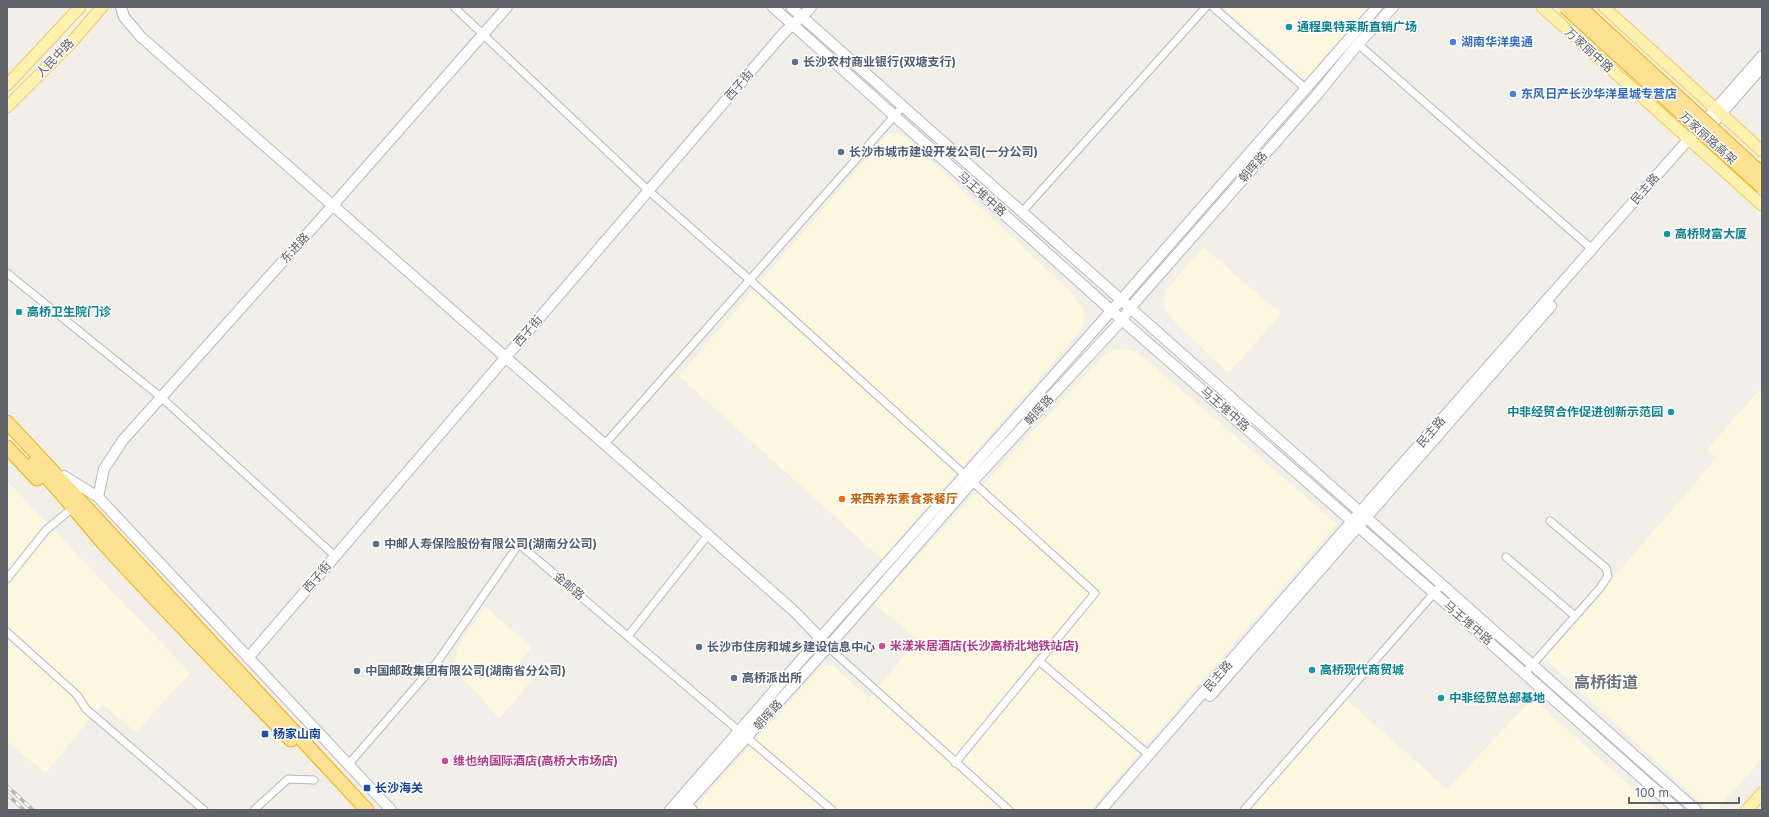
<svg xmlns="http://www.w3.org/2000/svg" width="1769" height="817" font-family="Inter,'Noto Sans SC',sans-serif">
<rect width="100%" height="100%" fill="#f1efe8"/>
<!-- commercial -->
<g fill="#fef7e0">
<path d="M1223 7H1369L1305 79Z"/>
<path d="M893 133 903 135 1071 292 1083 309 1085 317 1082 327 1069 344 882 559 679 376 887 135Z"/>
<path d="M1203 247 1281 314 1228 373 1176 323 1168 314 1165 307 1164 301 1167 289Z"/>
<path d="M1118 349H1128L1137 352 1337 524 1090 810H693L818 670 826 666H833L869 698 918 640 874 603 1106 353Z"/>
<path d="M1762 387V759L1716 810H1709L1544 658 1717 458 1707 450Z"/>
<path d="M7 481 190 673 136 732 102 704 46 773 7 742Z"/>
<path d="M485 607 532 647 517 665 533 679 499 718 460 675 455 660 457 648Z"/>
<path d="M1340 694 1447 789 1533 699 1657 810H1239Z"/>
</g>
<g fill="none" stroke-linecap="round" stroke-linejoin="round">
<defs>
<g id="street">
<path d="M454 7 649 191 750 280 1095 593 955 763"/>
<path d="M1213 7 1305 88"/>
<path d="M1358 44 1592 249"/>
<path d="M1022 212 1206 7"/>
<path d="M7 273 162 398 335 556"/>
<path d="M605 444 903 106"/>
<path d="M1506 557 1575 616"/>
<path d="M7 579 46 530 69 511"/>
<path d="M7 632 77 695 86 709 204 810"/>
<path d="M628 636 708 535"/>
<path d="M828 647 1009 810"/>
<path d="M1039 661 1149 755"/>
<path d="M1525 673 1600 588 1608 576 1606 568 1550 521"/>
<path d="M348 765 438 661 519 544 832 810"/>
<path d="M687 804 694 810"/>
<path d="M254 810 288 779 314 780"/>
<path d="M1244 810 1442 584"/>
</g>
<g id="secondary">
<path d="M121 7 124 17 141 37 708 535 795 612 824 642"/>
<path d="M773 7 1122 320 1434 593 1678 810"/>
<path d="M791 7 1696 810"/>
<path d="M1706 131 1762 67"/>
<path d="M64 476 98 497 391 810"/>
<path d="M98 497 104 469 123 440 334 204 507 7"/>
<path d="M248 658 781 36C791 25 802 18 811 7"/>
<path d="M1210 696 1551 306"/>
<path d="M670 810 821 637 1121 300 1377 7"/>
<path d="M681 810 828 647 972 482 1122 320 1130 308 1316 96 1358 44 1393 7"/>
<path d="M1101 810 1352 521 1762 56"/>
</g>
<g id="primary">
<path d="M1542 7 1762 205"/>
<path d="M1604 7 1762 151"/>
<path d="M7 85 80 7"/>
<path d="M7 107 71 43 102 7"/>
<path d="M1747 810 1762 793"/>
</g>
<g id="highway">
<path d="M7 422 367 810"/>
<path d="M7 447 37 479"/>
<path d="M34 463C58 489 80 516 103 543 164 610 228 675 291 740"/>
</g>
</defs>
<!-- street casing -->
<use href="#street" stroke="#b5b8bc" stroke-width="9"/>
<!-- secondary casing -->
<use href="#secondary" stroke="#b6babf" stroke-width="12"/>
<!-- primary casing -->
<use href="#primary" stroke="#f2c960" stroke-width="13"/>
<!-- highway casing -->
<use href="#highway" stroke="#f9ab00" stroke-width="15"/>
<!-- street -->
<use href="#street" stroke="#fff" stroke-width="7"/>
<!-- secondary -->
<use href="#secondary" stroke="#fff" stroke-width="10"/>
<!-- primary -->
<use href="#primary" stroke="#fff2af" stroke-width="11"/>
<!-- highway -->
<use href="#highway" stroke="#fde293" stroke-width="13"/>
<defs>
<g id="rail">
<path d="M7 786 33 810"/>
<path d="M7 794 24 810"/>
</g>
</defs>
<!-- rail casing -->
<use href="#rail" stroke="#b6b7b8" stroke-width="3.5"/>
<!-- rail -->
<use href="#rail" stroke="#fff" stroke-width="2" stroke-dasharray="6" stroke-linecap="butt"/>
<defs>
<g id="highway-bridge">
<path d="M1565 7 1762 187"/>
<path d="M1580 7 1762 174"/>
</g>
</defs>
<!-- highway-bridge casing -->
<use href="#highway-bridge" stroke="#f9ab00" stroke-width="15" stroke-linecap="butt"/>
<!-- highway-bridge -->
<use href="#highway-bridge" stroke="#fde293" stroke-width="13"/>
</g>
<!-- markers -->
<g fill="#0f9aa8" stroke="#fff" stroke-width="1.5">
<circle cx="1289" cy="27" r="4"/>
<circle cx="1667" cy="234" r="4"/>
<circle cx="19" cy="312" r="4"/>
<circle cx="1671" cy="412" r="4"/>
<circle cx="1312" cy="670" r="4"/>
<circle cx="1441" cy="698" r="4"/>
</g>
<g fill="#3f7fe0" stroke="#fff" stroke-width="1.5">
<circle cx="1453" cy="42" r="4"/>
<circle cx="1513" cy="94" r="4"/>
</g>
<g fill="#5c6f8a" stroke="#fff" stroke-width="1.5">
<circle cx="795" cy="62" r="4"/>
<circle cx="841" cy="152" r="4"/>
<circle cx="376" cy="544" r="4"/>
<circle cx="699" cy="647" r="4"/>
<circle cx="357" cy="671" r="4"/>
<circle cx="734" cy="678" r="4"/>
</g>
<circle fill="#e8710a" stroke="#fff" stroke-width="1.5" cx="842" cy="499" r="4"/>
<g fill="#d1479c" stroke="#fff" stroke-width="1.5">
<circle cx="882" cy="646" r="4"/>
<circle cx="445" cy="761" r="4"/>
</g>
<g fill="#1a4fb4" stroke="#fff" stroke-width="1.5">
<rect x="261" y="730" width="8" height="8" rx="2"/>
<rect x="363" y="784" width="8" height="8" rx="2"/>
</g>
<g text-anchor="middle" stroke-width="3" stroke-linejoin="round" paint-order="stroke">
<!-- culture labels -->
<g font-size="12" font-weight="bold" fill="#0d838f" stroke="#fff" text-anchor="start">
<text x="1297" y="31">通程奥特莱斯直销广场</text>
<text x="1675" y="238">高桥财富大厦</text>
<text x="27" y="316">高桥卫生院门诊</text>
<text x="1663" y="416" text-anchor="end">中非经贸合作促进创新示范园</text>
<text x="1320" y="674">高桥现代商贸城</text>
<text x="1449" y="702">中非经贸总部基地</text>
</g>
<!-- shop labels -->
<g font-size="12" font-weight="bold" fill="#366cbe" stroke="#fff" text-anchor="start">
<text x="1461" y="46">湖南华洋奥通</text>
<text x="1521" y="98">东风日产长沙华洋星城专营店</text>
</g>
<!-- street labels -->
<g font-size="12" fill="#5f6368" stroke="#fff">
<text transform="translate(1589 50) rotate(42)" y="4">万家丽中路</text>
<text transform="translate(55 58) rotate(-46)" y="4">人民中路</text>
<text transform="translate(739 85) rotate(-49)" y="4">西子街</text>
<text transform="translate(1708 138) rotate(42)" y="4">万家丽路高架</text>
<text transform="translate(1253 167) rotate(-49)" y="4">朝晖路</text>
<text transform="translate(1645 189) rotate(-49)" y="4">民主路</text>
<text transform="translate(982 194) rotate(42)" y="4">马王堆中路</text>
<text transform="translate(295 248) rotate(-48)" y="4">东进路</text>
<text transform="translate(528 331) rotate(-49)" y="4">西子街</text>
<text transform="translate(1225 409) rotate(41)" y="4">马王堆中路</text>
<text transform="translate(1039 410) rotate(-47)" y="4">朝晖路</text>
<text transform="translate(1431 432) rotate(-49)" y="4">民主路</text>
<text transform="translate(317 577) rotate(-50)" y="4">西子街</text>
<text transform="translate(569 586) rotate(40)" y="4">金邮路</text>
<text transform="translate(1468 623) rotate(41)" y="4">马王堆中路</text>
<text transform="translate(1218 676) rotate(-49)" y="4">民主路</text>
<text transform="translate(768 715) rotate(-48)" y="4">朝晖路</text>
</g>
<!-- service labels -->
<g font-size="12" font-weight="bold" fill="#4e5e75" stroke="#fff" text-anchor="start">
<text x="803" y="66">长沙农村商业银行(双塘支行)</text>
<text x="849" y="156">长沙市城市建设开发公司(一分公司)</text>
<text x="384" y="548">中邮人寿保险股份有限公司(湖南分公司)</text>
<text x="707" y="651">长沙市住房和城乡建设信息中心</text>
<text x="365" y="675">中国邮政集团有限公司(湖南省分公司)</text>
<text x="742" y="682">高桥派出所</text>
</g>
<!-- food labels -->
<g font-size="12" font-weight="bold" fill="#c56008" stroke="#fff" text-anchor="start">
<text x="850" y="503">来西养东素食茶餐厅</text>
</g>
<!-- hotel labels -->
<g font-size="12" font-weight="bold" fill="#b23c85" stroke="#fff" text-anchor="start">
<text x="890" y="650">米漾米居酒店(长沙高桥北地铁站店)</text>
<text x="453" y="765">维也纳国际酒店(高桥大市场店)</text>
</g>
<!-- transit labels -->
<g font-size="12" font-weight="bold" fill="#164399" stroke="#fff" text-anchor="start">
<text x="273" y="738">杨家山南</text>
<text x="375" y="792">长沙海关</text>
</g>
<!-- district labels -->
<g font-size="16" font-weight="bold" fill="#70757a" stroke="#fff">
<text x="1606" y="688">高桥街道</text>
</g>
</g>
<!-- border -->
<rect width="1769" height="817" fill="none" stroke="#5f6368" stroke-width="16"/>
<!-- scale -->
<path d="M1629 797v6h110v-6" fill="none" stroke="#5f6368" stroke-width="2"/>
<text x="1635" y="797" font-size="12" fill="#5f6368" stroke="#ffffff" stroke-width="3" paint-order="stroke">100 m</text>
</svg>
